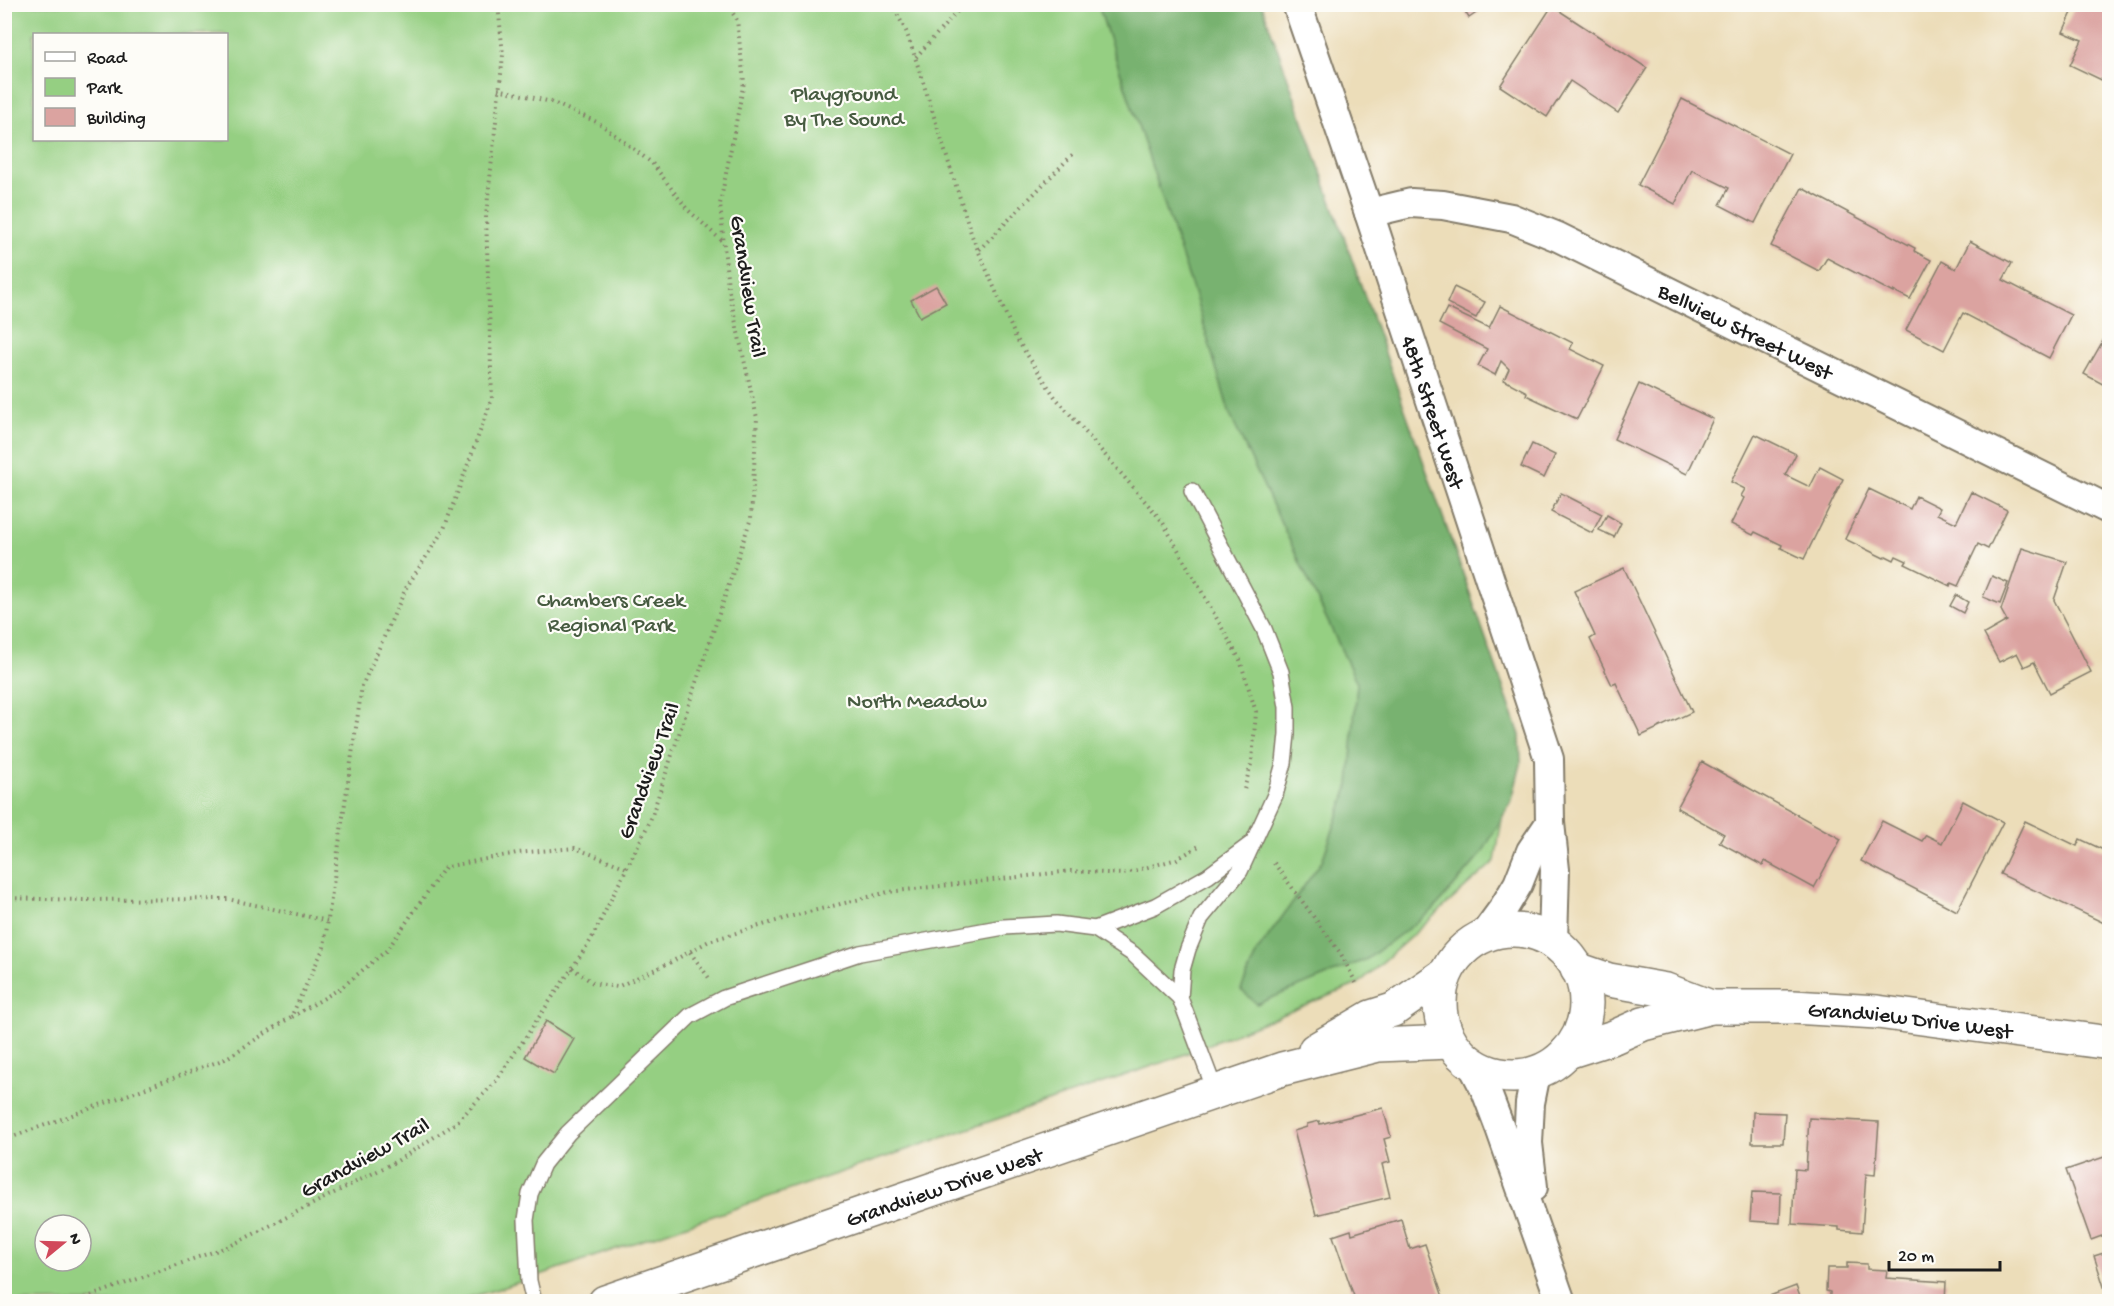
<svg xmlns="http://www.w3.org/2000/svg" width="2114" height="1306" font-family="'Gochi Hand',sans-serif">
<rect width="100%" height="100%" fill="#fdfcf7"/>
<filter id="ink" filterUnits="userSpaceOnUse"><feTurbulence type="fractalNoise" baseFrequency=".0167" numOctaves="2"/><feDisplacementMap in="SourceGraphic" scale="12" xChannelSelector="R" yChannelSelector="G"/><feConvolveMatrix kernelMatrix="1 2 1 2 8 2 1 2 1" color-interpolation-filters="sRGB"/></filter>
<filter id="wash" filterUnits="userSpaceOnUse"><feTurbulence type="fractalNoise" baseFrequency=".008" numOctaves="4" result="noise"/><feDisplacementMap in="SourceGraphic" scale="24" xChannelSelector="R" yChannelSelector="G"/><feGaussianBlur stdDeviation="1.35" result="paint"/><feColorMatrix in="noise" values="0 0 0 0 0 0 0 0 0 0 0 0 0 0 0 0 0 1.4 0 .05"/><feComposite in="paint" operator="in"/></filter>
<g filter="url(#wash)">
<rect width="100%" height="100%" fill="#ecddb9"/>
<!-- green -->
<path fill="#95cf82" stroke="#58764f" stroke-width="1.5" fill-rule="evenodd" d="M5 5H1260L1515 741 1495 861 1358 984 1170 1060 505 1287 456 1301 5 1302ZM34 34H226V140H34ZM45 1225H81V1261H45Z"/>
<!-- forest -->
<path fill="#78b270" stroke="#4a6746" stroke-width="1.5" d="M1098 5H1262L1520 735 1521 764 1512 800 1481 855 1433 910 1367 959 1257 1004 1241 990 1257 952 1322 861 1349 785 1357 683 1230 415 1196 299Z"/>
<g id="blocks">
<!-- building -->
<g fill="#dba3a0">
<path d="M1460 4H1489L1469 18Z"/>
<path d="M2076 4H2088L2098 9 2101 4H2110V84L2070 65 2082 40 2063 32Z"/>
<path d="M1552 6 1647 68 1618 113 1570 81 1547 117 1500 86Z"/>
<path d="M1682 99 1790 154 1755 223 1720 205 1729 188 1692 170 1675 204 1638 185Z"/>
<path d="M1802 188 1915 248 1914 251 1931 260 1910 299 1894 291V293L1827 258 1819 271 1771 246Z"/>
<path d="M1970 241 2012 263 2003 280 2071 315 2049 358 1963 313 1944 350 1906 330 1942 261 1956 269Z"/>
<path d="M936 286 946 303 920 317 911 300Z"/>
<path d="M1454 287 1485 302 1476 318 1447 303Z"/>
<path d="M1500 306 1573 343 1570 349 1604 366 1577 419 1526 395 1527 392 1504 380 1509 369 1501 361 1495 375 1478 366 1487 349 1439 324 1447 308 1489 328Z"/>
<path d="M2108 332 2110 333V388L2084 374Z"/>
<path d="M1639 384 1713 419 1687 474 1614 439Z"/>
<path d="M1755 434 1796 454 1785 475 1810 487 1820 467 1843 479 1804 559 1781 548 1782 545 1755 532 1753 535 1731 524 1744 498 1741 496 1745 489 1731 482Z"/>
<path d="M1532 444 1555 455 1544 478 1521 467Z"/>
<path d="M1869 489 1910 509 1916 496 1940 508 1937 514 1956 523 1971 492 2007 510 1988 549 1978 544 1958 586 1951 583 1950 586 1905 564 1907 561 1896 556 1894 560 1886 556 1884 558 1845 539Z"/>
<path d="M1561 493 1602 514 1592 533 1551 512Z"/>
<path d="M1607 515 1621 523 1614 537 1599 530Z"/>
<path d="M2022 548 2067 562 2054 600 2091 672 2050 693 2034 662 2024 667 2017 653 1999 662 1984 634 2007 621 2001 610Z"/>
<path d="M1624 568 1692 712 1641 736 1616 683 1612 685 1590 639 1595 636 1574 591Z"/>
<path d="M1992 576 2008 583 2000 604 1983 597Z"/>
<path d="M1956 595 1968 602 1963 613 1950 606Z"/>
<path d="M1702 762 1841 839 1814 888 1765 861 1763 866 1719 842 1724 834 1677 808Z"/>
<path d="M1963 801 2003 822 1957 911 1861 861 1882 821 1922 841 1926 835 1942 843Z"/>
<path d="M2025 821 2077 846 2080 839 2110 853V910L2104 923 2000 874Z"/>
<path d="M546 1021 574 1039 554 1074 525 1057Z"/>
<path d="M1383 1108 1391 1137 1384 1139 1390 1162 1382 1164 1390 1197 1316 1215 1294 1131 1307 1127V1124L1319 1121 1320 1124Z"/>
<path d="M1753 1112 1785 1113 1783 1143H1752Z"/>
<path d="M1809 1118 1879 1122 1875 1175 1866 1174 1862 1232 1839 1230V1227L1792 1224 1795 1169 1806 1170Z"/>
<path d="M2110 1155V1233L2091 1240 2066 1170Z"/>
<path d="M1752 1192 1781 1193 1780 1223 1750 1221Z"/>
<path d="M1401 1219 1410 1249 1425 1244 1443 1297 1428 1302H1356L1333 1236 1351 1230 1352 1234Z"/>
<path d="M2110 1251V1302H2109L2094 1256Z"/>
<path d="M1847 1263 1867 1264V1269L1887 1270 1886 1278 1946 1282 1945 1302H1830V1292L1826 1291 1827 1268H1847Z"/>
<path d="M1796 1286 1802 1302H1769L1767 1297Z"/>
</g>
</g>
</g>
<g filter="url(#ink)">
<use href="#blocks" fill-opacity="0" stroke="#847c6a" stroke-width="1.5"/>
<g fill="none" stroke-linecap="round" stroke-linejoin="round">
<defs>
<g id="service">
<path d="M1192 491 1264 629 1281 672 1287 707V734L1284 763 1275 795 1240 871 1201 918 1188 949 1182 970 1180 998 1216 1093"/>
<path d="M1095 929 1155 906 1208 876 1251 844"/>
<path d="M534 1302 529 1281 526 1220 530 1194 543 1164 568 1133 690 1016 724 998 860 953 1004 927 1056 924 1095 929 1133 954 1180 998"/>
</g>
<g id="minor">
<path id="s1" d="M1297 4 1369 213 1549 759 1550 823 1555 870 1553 942"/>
<path id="s2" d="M1369 213 1411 203 1443 205 1511 218 1558 237 2110 510"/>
<path d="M1484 935 1503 909 1518 884 1531 851 1550 823"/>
<path d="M1472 1064 1486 1091 1500 1128 1561 1302"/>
<path d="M1533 1187 1528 1143 1530 1103 1536 1073"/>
</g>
<g id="tertiary">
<circle cx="1513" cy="1003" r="73"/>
<path d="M1577 969 1609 980 1666 990 1711 1007"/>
<path d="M1315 1050 1371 1017 1393 1010 1445 974"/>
<path id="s3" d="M1567 1052 1614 1037 1643 1024 1711 1007H1793L1877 1012 2110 1043"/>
<path id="s4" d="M605 1302 1282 1069 1378 1045 1450 1042"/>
</g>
</defs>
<!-- service casing -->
<use href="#service" stroke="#847c6a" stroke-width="18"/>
<!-- minor casing -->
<use href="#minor" stroke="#847c6a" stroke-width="32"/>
<!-- tertiary casing -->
<use href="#tertiary" stroke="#847c6a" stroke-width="36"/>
<!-- path -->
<g stroke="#847c6a" stroke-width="4" stroke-dasharray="1.5 4.5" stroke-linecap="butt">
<path d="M892 4 906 31 915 57 972 236 1016 338 1055 397 1162 521 1240 660 1256 712 1252 761 1243 793"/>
<path d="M916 57 964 4"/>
<path d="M498 89 551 102 599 123 652 163 687 209 723 242"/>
<path d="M979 250 1074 153"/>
<path d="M1274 863 1341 954 1357 985"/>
<path d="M4 898 83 900 228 899 328 921"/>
<path d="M690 952 709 978"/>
<path d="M572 968 593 983 617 987 671 962 709 941 793 916 888 892 1071 871 1123 874 1177 859 1199 846"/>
<path d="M292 1017 341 988 387 950 445 867 517 853 575 848 627 868"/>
<path d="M4 1140 225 1059 291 1017 324 947 362 686 406 588 444 529 492 399 486 216 503 55 498 4"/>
<path d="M74 1302 232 1245 397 1161 456 1123 496 1081 591 940 650 821 751 518 757 418 728 287 720 204 744 82 737 20 727 4"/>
</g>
<!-- service -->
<use href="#service" stroke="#fff" stroke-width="15"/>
<!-- minor -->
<use href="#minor" stroke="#fff" stroke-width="28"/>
<!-- tertiary -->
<use href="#tertiary" stroke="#fff" stroke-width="33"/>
</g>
</g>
<g text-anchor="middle" stroke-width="4.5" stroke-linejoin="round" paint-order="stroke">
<!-- park labels -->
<g font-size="22" fill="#465b40" stroke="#fdfcf7">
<text x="844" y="100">Playground<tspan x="844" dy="25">By The Sound</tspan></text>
<text x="611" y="606">Chambers Creek<tspan x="611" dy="25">Regional Park</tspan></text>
<text x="917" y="707">North Meadow</text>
</g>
<!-- street labels -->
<g font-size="22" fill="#1c1c1c" stroke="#fdfcf7">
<text transform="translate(750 286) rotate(81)" y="8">Grandview Trail</text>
<text dy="8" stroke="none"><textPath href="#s2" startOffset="405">Bellview Street West</textPath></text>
<text dy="8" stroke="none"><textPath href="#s1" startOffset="430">48th Street West</textPath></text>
<text transform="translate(647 770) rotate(-70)" y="8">Grandview Trail</text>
<text dy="8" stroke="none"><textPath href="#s3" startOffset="351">Grandview Drive West</textPath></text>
<text transform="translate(364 1156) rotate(-29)" y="8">Grandview Trail</text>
<text dy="8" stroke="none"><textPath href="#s4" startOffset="358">Grandview Drive West</textPath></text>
</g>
</g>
<!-- margin -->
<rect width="2114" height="1306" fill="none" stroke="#fdfcf7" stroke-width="24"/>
<!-- legend -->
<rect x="33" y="33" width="195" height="108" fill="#fdfcf7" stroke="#a3a29f" stroke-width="1.5"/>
<rect x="45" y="52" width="30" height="9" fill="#ffffff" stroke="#a3a29f" stroke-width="1.5"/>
<text x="87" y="63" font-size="18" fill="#1c1c1c">Road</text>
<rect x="45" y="78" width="30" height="18" fill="#95cf82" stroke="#a3a29f" stroke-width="1.5"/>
<text x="87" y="93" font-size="18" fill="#1c1c1c">Park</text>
<rect x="45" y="108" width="30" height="18" fill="#dba3a0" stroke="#a3a29f" stroke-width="1.5"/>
<text x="87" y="123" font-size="18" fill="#1c1c1c">Building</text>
<!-- north arrow -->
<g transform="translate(63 1243) rotate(71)"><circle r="28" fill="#fdfcf7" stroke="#a3a29f" stroke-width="1.5"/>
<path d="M0-4.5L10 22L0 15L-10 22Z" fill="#d1495b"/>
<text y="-9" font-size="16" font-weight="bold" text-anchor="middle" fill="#1c1c1c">N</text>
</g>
<!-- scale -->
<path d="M1889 1261v9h111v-9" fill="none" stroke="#1c1c1c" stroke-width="3"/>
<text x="1898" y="1261" font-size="18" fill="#1c1c1c" stroke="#fdfcf7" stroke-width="4.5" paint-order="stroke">20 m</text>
</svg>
